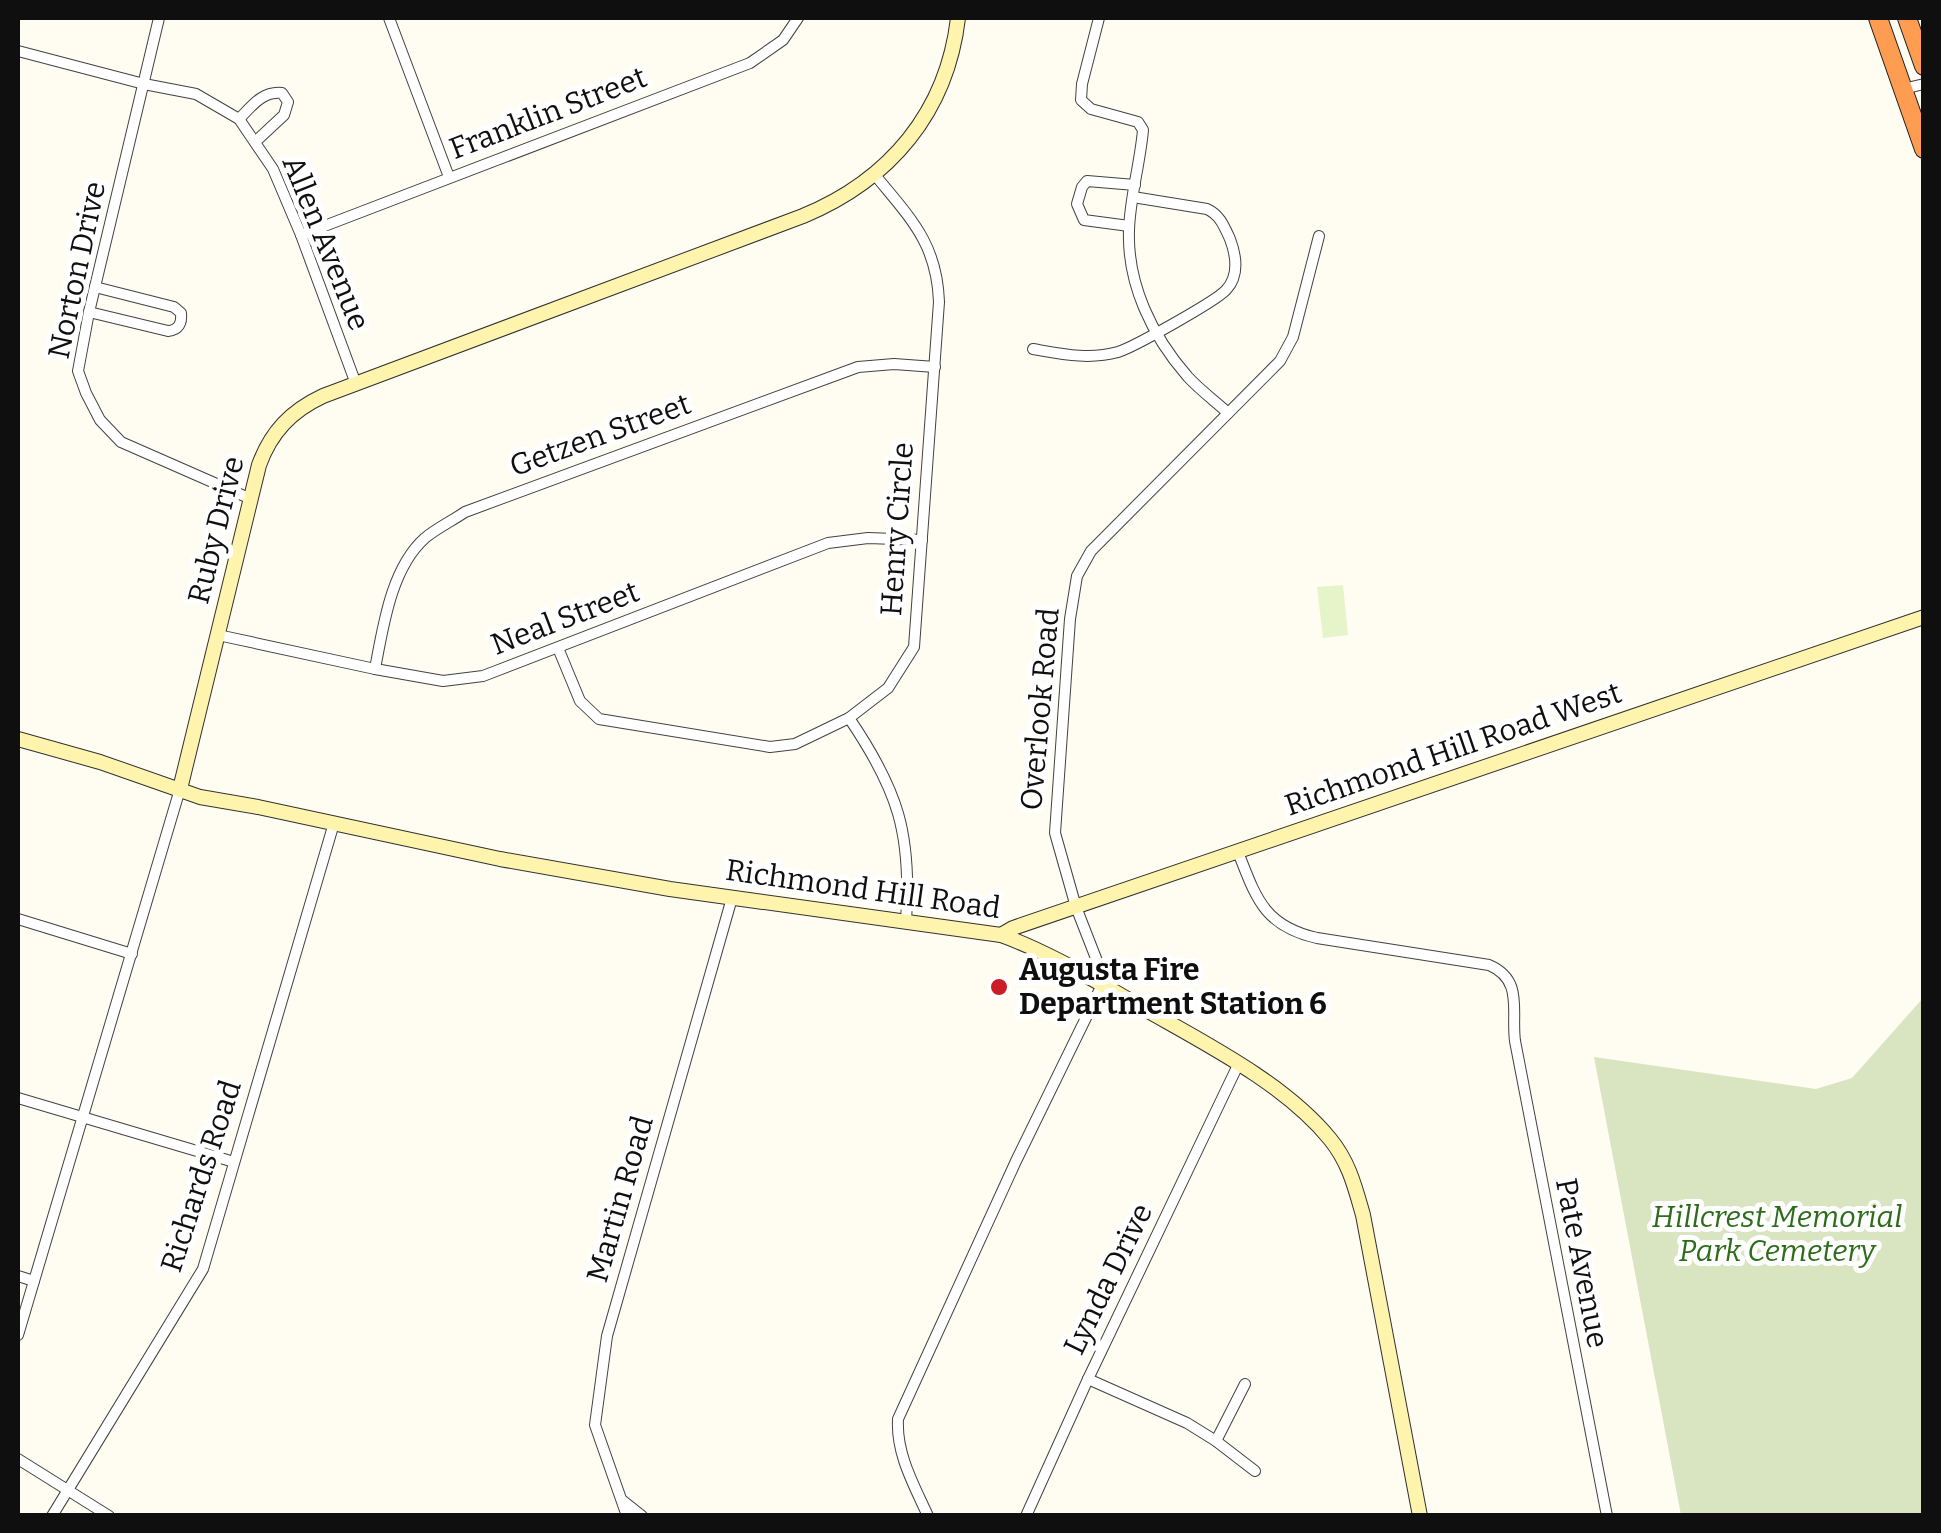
<svg xmlns="http://www.w3.org/2000/svg" width="1941" height="1533" font-family="Bitter,serif">
<rect width="100%" height="100%" fill="#fffcf2"/>
<!-- cemetery -->
<path fill="#d9e4c0" d="M1923 998V1515H1681L1594 1057 1816 1089 1852 1078Z"/>
<!-- pitch -->
<path fill="#e6f4ca" d="M1343 585 1348 635 1323 638 1317 587Z"/>
<g fill="none" stroke-linecap="round" stroke-linejoin="round">
<defs>
<g id="street">
<path d="M159 18 89 312 78 371 86 393 100 420 121 442 251 499"/>
<path d="M389 18 449 177"/>
<path d="M1099 18 1082 84 1081 100 1091 109 1138 122 1143 130C1140 164 1130 197 1129 230 1127 284 1152 336 1188 377 1200 390 1215 401 1228 413"/>
<path d="M18 51 144 84 196 94 239 119 273 169 301 235 356 384"/>
<path d="M1903 89 1924 84"/>
<path d="M239 119C252 106 262 91 282 93L288 102 284 115 255 142"/>
<path d="M1129 226 1084 220 1077 204 1082 187 1087 181 1135 185"/>
<path d="M301 235 750 63 783 40 798 18"/>
<path d="M89 312 168 331C179 330 182 323 181 313L174 307 95 287"/>
<path d="M1033 349C1062 354 1089 360 1118 352 1134 347 1216 301 1226 290 1240 275 1236 255 1230 239 1224 226 1220 215 1207 209L1133 197"/>
<path d="M218 635 375 669 443 681 483 676 828 543 868 538 922 540"/>
<path d="M558 648 580 701 599 719 770 747 795 744 849 718 888 688 914 647 939 302C937 243 910 218 875 175"/>
<path d="M375 669C383 627 391 568 425 538 437 528 452 521 465 512L858 367 894 364 935 367"/>
<path d="M849 718C898 790 912 834 906 921"/>
<path d="M1238 852C1256 898 1264 926 1317 938L1489 965C1524 980 1511 1011 1515 1041L1607 1516"/>
<path d="M18 919 132 954"/>
<path d="M18 1098 234 1162"/>
<path d="M18 1276 34 1281"/>
<path d="M18 1335 180 789"/>
<path d="M1088 1379 1187 1423 1216 1441 1255 1471"/>
<path d="M1216 1441 1245 1384"/>
<path d="M18 1459 109 1516"/>
<path d="M623 1501 642 1516"/>
<path d="M52 1516 203 1269 334 823"/>
<path d="M627 1516 595 1425 607 1336 732 898"/>
<path d="M928 1516C914 1485 896 1454 898 1419L1016 1161 1102 985 1099 966 1076 907 1055 833 1070 619 1077 576 1091 551 1280 361 1293 337 1319 236"/>
<path d="M1026 1516 1088 1379 1238 1065"/>
</g>
<g id="secondary">
<path d="M18 739 100 762 200 797 258 807 500 859 670 889 1001 935C1051 953 1097 982 1143 1008 1206 1044 1284 1083 1330 1139 1349 1162 1355 1187 1363 1215L1420 1516"/>
<path d="M180 789 259 465C271 432 291 411 323 396L803 216C890 180 947 112 958 18"/>
<path d="M1001 935 1013 928 1924 617"/>
</g>
<g id="highway">
<path d="M1878 18 1924 149"/>
<path d="M1907 18 1924 66"/>
</g>
</defs>
<!-- street casing -->
<use href="#street" stroke="#424242" stroke-width="12"/>
<!-- secondary casing -->
<use href="#secondary" stroke="#313131" stroke-width="16"/>
<!-- highway casing -->
<use href="#highway" stroke="#202020" stroke-width="20"/>
<!-- street -->
<use href="#street" stroke="#fff" stroke-width="10"/>
<!-- secondary -->
<use href="#secondary" stroke="#fff4ad" stroke-width="14"/>
<!-- highway -->
<use href="#highway" stroke="#fe9d51" stroke-width="18"/>
</g>
<!-- markers -->
<circle fill="#cb1c28" stroke="#fff" stroke-width="4" cx="999" cy="987" r="10"/>
<g text-anchor="middle" stroke-width="10" stroke-linejoin="round" paint-order="stroke">
<!-- street labels -->
<g font-size="30" fill="#0f0f0f" stroke="#fff">
<text transform="translate(548 113) rotate(-21)" y="10">Franklin Street</text>
<text transform="translate(326 243) rotate(68)" y="10">Allen Avenue</text>
<text transform="translate(77 270) rotate(-78)" y="10">Norton Drive</text>
<text transform="translate(600 435) rotate(-20)" y="10">Getzen Street</text>
<text transform="translate(897 529) rotate(-86)" y="10">Henry Circle</text>
<text transform="translate(216 530) rotate(-76)" y="10">Ruby Drive</text>
<text transform="translate(565 618) rotate(-21)" y="10">Neal Street</text>
<text transform="translate(1040 709) rotate(-85)" y="10">Overlook Road</text>
<text transform="translate(1453 749) rotate(-19)" y="10">Richmond Hill Road West</text>
<text transform="translate(863 889) rotate(8)" y="10">Richmond Hill Road</text>
<text transform="translate(201 1176) rotate(-72)" y="10">Richards Road</text>
<text transform="translate(620 1199) rotate(-74)" y="10">Martin Road</text>
<text transform="translate(1582 1263) rotate(79)" y="10">Pate Avenue</text>
<text transform="translate(1108 1279) rotate(-64)" y="10">Lynda Drive</text>
</g>
<!-- poi labels -->
<g font-size="30" font-weight="bold" fill="#0f0f0f" stroke="#fff" text-anchor="start">
<text x="1019" y="980">Augusta Fire<tspan x="1019" dy="34">Department Station 6</tspan></text>
</g>
<!-- park labels -->
<g font-size="30" font-style="italic" fill="#2d6d1a" stroke="#fff">
<text x="1777" y="1227">Hillcrest Memorial<tspan x="1777" dy="34">Park Cemetery</tspan></text>
</g>
</g>
<!-- border -->
<rect width="1941" height="1533" fill="none" stroke="#0f0f0f" stroke-width="40"/>
</svg>
